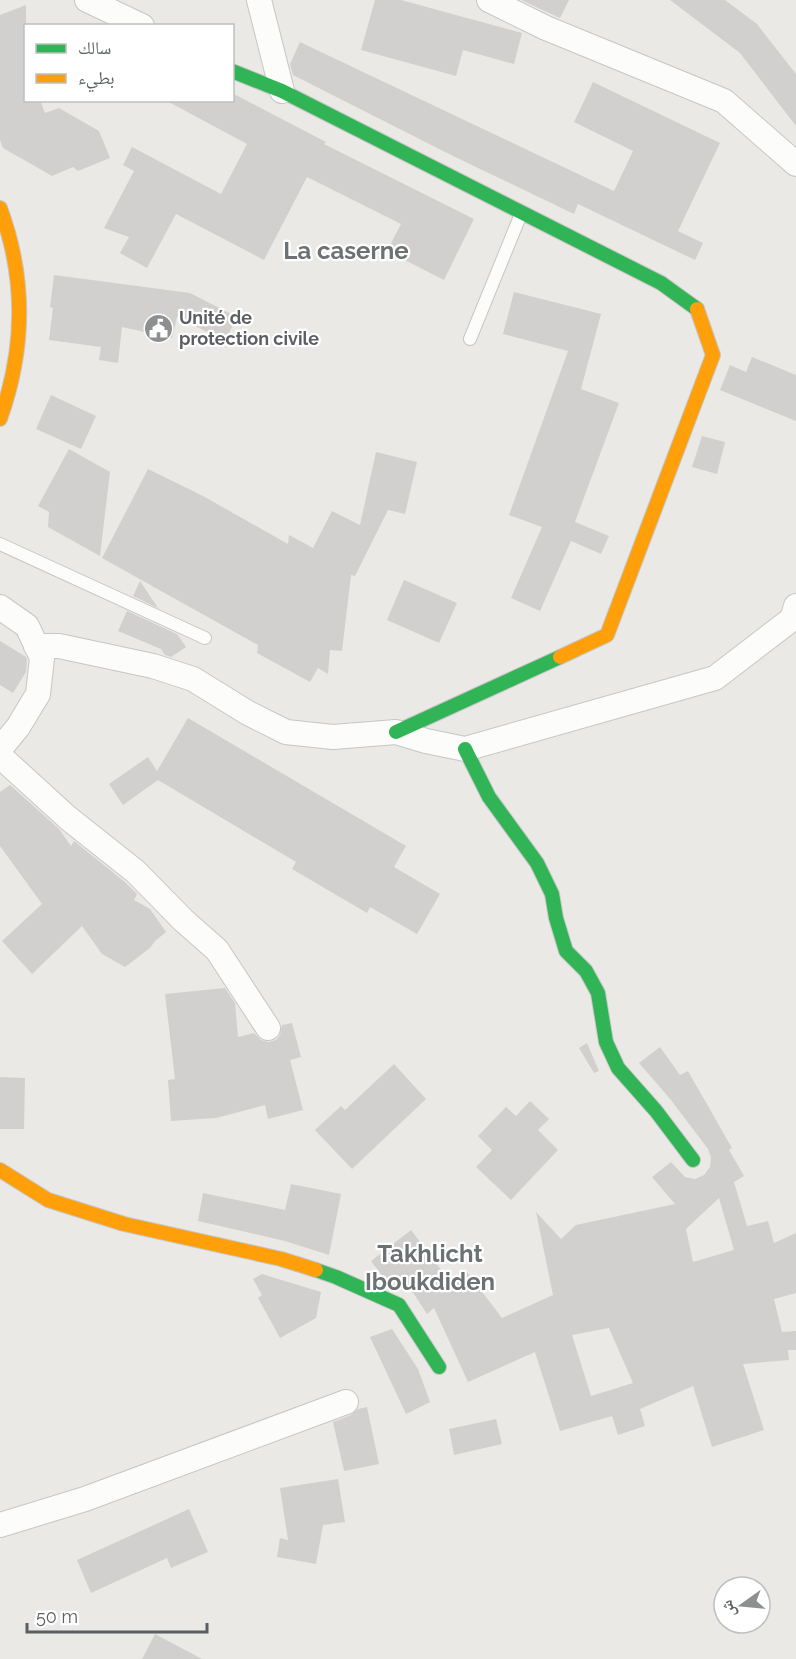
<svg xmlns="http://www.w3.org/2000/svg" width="796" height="1659" font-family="Raleway,'Noto Naskh Arabic',sans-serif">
<rect width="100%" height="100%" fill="#ebe9e5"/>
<!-- building -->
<g fill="#d1d0ce" fill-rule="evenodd">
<path d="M375 0H401L522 33 514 64 463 50 456 76 361 50Z"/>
<path d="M521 0H569L560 18Z"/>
<path d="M670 0H725L757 24 796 74V126L740 53Z"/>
<path d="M26 5V100H40L45 113 59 108 99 131 110 158 78 171 73 167 52 176 3 148 0 140V15Z"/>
<path d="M300 42 614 191 633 151 574 122 593 82 720 143 678 231 703 243 695 260 578 204 574 214 451 155 293 75 290 64Z"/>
<path d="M232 93 326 142 324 144 474 219 444 280 387 251 401 224 307 177 264 260 176 214 147 268 120 253 129 237 104 228 134 171 123 165 132 147 221 194 247 144 165 100H232Z"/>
<path d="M54 275 190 293 237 317 225 341 177 317 172 338 122 327 118 363 99 360 101 347 49 340 53 308 50 307Z"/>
<path d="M514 292 601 314 581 389 619 403 575 522 609 536 601 554 571 541 540 611 511 598 542 527 509 515 568 351 503 334Z"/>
<path d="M752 357 796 375V421L720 390 730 365 746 372Z"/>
<path d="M51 395 96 416 81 449 36 429Z"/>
<path d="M702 436 725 442 717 474 692 467Z"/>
<path d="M69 449 110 472 100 556 48 527 49 512 38 506Z"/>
<path d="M376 452 417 462 405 514 388 510 355 576 351 575 342 651 330 650 328 674 318 668 310 682 257 653 258 645 102 558 148 469 203 496 288 544 289 535 313 548 332 511 360 525Z"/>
<path d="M404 580 457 603 439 643 387 620Z"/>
<path d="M140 581 158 608 133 596Z"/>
<path d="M127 611 177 634 186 647 171 657 165 655 161 649 118 631Z"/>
<path d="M0 641 26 657 27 660 26 672 13 693 0 685Z"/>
<path d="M188 718 406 846 394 867 440 894 417 934 370 907 367 913 292 869 296 862 158 780 123 805 109 784 148 757 157 771Z"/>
<path d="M10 785 59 829 71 846 74 841 126 883 137 894 134 900 150 909 166 932 155 941 150 948 125 967 102 954 82 926 32 974 2 941 42 904 0 846V792Z"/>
<path d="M225 988 235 1003 238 1037 254 1033 261 1040 269 1042 276 1040 280 1035 282 1025 292 1023 301 1057 290 1060 303 1110 268 1119 265 1105 216 1118 171 1121 168 1080 175 1079 165 994Z"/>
<path d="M587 1043 599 1071 594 1073 579 1048Z"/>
<path d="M660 1047 680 1075 688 1071 732 1148 729 1150 744 1176 734 1182 747 1226 768 1221 774 1243 796 1233V1293L774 1299 782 1332 796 1331V1350H788L789 1360 743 1364 764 1430 712 1447 693 1386 640 1409 645 1426 618 1435 612 1416 560 1431 535 1352 468 1382 434 1308 427 1314 414 1294 407 1288 384 1278 371 1261 411 1230 452 1284 467 1272 502 1318 553 1295 536 1212 561 1239 576 1225 675 1204 652 1177 671 1162 685 1177 695 1179 704 1175 710 1167 711 1157 708 1149 671 1100 639 1063ZM719 1198 734 1250 693 1262 686 1229ZM609 1328 633 1383 591 1396 572 1335Z"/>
<path d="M394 1064 426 1099 352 1169 315 1130 341 1106 345 1110Z"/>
<path d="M0 1077 25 1078 24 1129H0Z"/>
<path d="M530 1101 549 1119 538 1130 558 1150 511 1200 476 1167 492 1150 478 1136 506 1107 516 1116Z"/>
<path d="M291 1184 341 1194 329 1255 285 1241 198 1221 203 1193 285 1210Z"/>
<path d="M262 1274 321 1292 316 1318 280 1338 258 1298 262 1295 253 1279Z"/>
<path d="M392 1329 418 1369 430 1402 406 1414 370 1337Z"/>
<path d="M367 1407 379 1464 344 1471 333 1422 351 1415 358 1409Z"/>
<path d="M496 1419 502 1444 454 1455 449 1429Z"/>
<path d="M338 1479 345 1522 323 1525 316 1564 277 1557 280 1538 288 1540 280 1488Z"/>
<path d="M189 1509 208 1552 171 1568 167 1558 91 1593 77 1560Z"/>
<path d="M155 1634 202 1659H142Z"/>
</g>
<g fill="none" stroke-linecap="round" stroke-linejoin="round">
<defs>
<g id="lane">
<path d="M470 339 521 214"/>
<path d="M0 544 205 638"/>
</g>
<g id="street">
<path d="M87 0 142 26"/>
<path d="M259 0 282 91"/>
<path d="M489 0 546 28 724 101 796 164"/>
<path d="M0 607 27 626 42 658 38 694 18 727 0 749"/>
<path d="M36 646H59L153 666 193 679 248 713 286 732 333 737 396 732 426 741 465 749 715 678 792 619 796 606"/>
<path d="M0 756 68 818 136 872 183 920 217 950 268 1028"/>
<path d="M0 1525 85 1499 346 1402"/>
</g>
<g id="fast">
<path d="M232 71 282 91 661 283 697 309"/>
<path d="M396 732 560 657"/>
<path d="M465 749 489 797 537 863 552 894 556 918 566 951 586 971 598 993 606 1042 618 1068 656 1111 693 1160"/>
<path d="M316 1270 336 1277 399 1305 439 1367"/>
</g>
<g id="slow">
<path d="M0 208C26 278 25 349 0 419"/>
<path d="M560 657 607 635 713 355 697 309"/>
<path d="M0 1170 48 1200 124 1224 281 1259 316 1270"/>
</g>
</defs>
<!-- lane casing -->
<use href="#lane" stroke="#c7c6c6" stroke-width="14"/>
<!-- street casing -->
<use href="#street" stroke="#c7c6c6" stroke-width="26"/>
<!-- fast casing -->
<use href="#fast" stroke="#c6c6c6" stroke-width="16"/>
<!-- slow casing -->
<use href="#slow" stroke="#c6c6c6" stroke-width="16"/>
<!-- lane -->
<use href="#lane" stroke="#fcfcfb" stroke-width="12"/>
<!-- street -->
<use href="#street" stroke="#fcfcfb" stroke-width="24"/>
<!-- fast -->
<use href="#fast" stroke="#30b455" stroke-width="14"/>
<!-- slow -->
<use href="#slow" stroke="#ff9f0a" stroke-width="14"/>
</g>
<!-- icons -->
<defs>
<symbol id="civic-disc" viewBox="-11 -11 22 22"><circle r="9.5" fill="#8d8f90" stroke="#fff"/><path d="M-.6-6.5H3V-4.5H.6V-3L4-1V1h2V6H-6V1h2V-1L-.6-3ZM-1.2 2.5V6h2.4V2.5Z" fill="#fff"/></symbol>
</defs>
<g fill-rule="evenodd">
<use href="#civic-disc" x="142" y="312" width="33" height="33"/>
</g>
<g text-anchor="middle" stroke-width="4.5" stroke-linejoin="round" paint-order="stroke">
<!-- poi labels -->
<g font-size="18" font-weight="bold" fill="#5b5f63" stroke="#fff" text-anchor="start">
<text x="179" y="324">Unité de<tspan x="179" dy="21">protection civile</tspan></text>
</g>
<!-- district labels -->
<g font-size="24" font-weight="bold" fill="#6c7174" stroke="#fff">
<text x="346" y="259">La caserne</text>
<text x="430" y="1262">Takhlicht<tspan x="430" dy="28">Iboukdiden</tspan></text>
</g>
</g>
<!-- legend -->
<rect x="24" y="24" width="210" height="78" fill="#ffffff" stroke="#bdbfc1" stroke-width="1.5"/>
<rect x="36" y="44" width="30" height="9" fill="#30b455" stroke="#bdbfc1" stroke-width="1.5"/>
<text x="78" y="54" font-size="18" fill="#5b5f63">سالك</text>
<rect x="36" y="74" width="30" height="9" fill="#ff9f0a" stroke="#bdbfc1" stroke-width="1.5"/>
<text x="78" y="84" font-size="18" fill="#5b5f63">بطيء</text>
<!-- north arrow -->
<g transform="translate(742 1605) rotate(255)"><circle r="28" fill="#ffffff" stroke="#bdbfc1" stroke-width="1.5"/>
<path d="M0-4.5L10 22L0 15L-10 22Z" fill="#8d8f90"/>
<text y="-9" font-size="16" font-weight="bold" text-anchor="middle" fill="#5b5f63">ش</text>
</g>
<!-- scale -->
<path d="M27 1623v9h180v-9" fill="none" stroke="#5b5f63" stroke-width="3"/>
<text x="36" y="1623" font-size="18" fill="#5b5f63" stroke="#ffffff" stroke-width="4.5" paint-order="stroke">50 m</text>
</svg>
